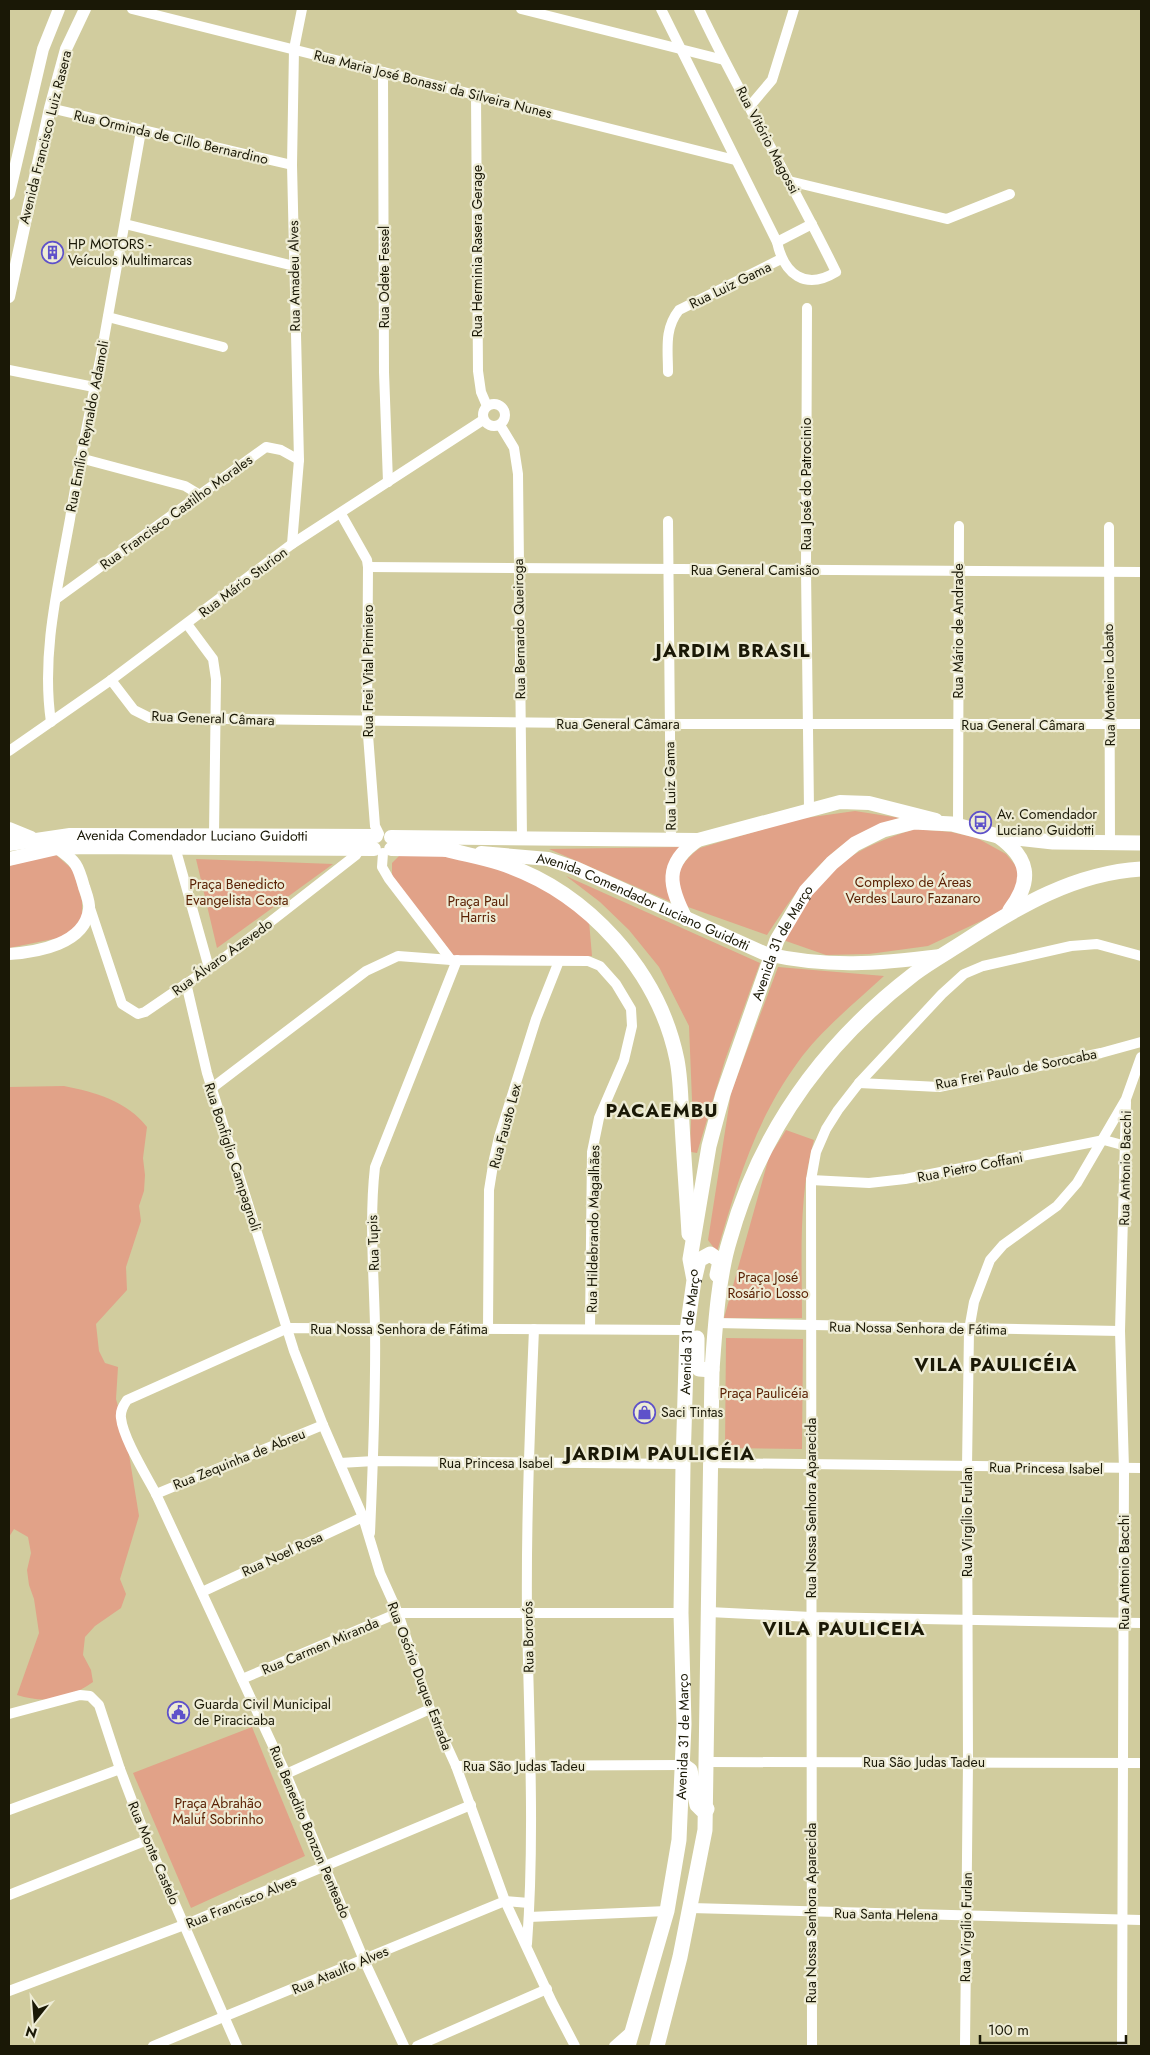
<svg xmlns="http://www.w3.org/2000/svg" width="1150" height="2055" font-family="Jost,sans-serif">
<rect width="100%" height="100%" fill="#d1cc9e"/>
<!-- green -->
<g fill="#e1a288">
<path d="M855 811 900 818C833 835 803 881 767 935L688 907C667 885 678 864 700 848L798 819Z"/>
<path d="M915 829 951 832 977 838 1006 854 1016 866 1019 877 1018 892 1000 912 928 946 869 954 826 955 783 940C824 873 838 853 915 829Z"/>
<path d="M680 847 671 902 549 849Z"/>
<path d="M402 853 448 854 499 867 550 890 589 921 592 956H454L392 877V863Z"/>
<path d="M55 854 73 870 82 901V917L68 936 9 948V866Z"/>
<path d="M196 859 333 864 217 948Z"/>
<path d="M566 876 760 963 725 1060 697 1153 691 1152 690 1146 692 1100 689 1026 659 967 629 930 600 902Z"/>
<path d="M778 967 884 976C856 1002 820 1031 798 1062 755 1121 737 1183 717 1252L708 1240 731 1093Z"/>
<path d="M64 1086C95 1092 127 1101 147 1127L143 1158 145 1175 144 1191 139 1206 141 1221 126 1267 127 1290 96 1324 99 1351 105 1363 118 1367 116 1399 126 1436 139 1516 120 1579 126 1594 121 1608 95 1626 85 1637 83 1655 91 1670 93 1682C69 1699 46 1704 17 1695L39 1633 34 1599 29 1585 27 1570 31 1553 28 1537 14 1529 9 1537V1087Z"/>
<path d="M786 1130 814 1140C798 1198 802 1258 802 1318H724L769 1157Z"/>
<path d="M726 1338 803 1339 802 1449 725 1448Z"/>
<path d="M252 1727 305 1856 191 1908 133 1773Z"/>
</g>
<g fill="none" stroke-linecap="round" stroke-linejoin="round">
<!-- minor -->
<g stroke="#fff" stroke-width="10">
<path d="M132 9 735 160"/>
<path d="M521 9 724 60"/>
<path d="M661 9 777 242C784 274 805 291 836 272 793 183 741 98 699 9"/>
<path d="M383 72 384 372 388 482"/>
<path d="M476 95 478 371 481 392 487 406"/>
<path d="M750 106 772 80 794 9"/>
<path d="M50 108 292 165"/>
<path d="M789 181 947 219 1010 194"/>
<path d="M125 224 294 266"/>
<path d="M777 242 812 224"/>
<path d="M807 308 806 570 809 809"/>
<path d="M108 317 223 347"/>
<path d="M9 370 94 387"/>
<path d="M668 372C668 349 664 329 679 310L781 259"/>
<circle cx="494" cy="415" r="11"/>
<path d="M500 425 514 448 518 474 522 838"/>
<path d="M80 458 185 486 200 495"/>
<path d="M341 514 367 560 368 567 367 722 375 826 379 834"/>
<path d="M668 521 671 840"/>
<path d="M1109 527 1110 843"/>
<path d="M292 544 299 460 292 165 294 49 302 9"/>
<path d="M368 567 1141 572"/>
<path d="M56 599 266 447 281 450 299 460"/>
<path d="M187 624 213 659 216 679 214 835"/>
<path d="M111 680 134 710 150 718 670 724H1141"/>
<path d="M51 722C41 654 58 586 70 519 79 460 92 403 103 344 116 273 129 202 141 131"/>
<path d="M9 751 111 680 292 544 483 420"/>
<path d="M958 826 959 526"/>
<path d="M175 847 209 968"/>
<path d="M383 853 382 867 389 879 451 960"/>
<path d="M90 908 122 1004 138 1014 145 1012 224 958 356 855 360 849"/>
<path d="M186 983 207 1073 294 1351 323 1425 363 1517 380 1573 398 1613 430 1709 456 1766 505 1901 552 2002 575 2046"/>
<path d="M859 1083 939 1087 1101 1053 1141 1042"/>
<path d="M212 1088 366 971 398 956 451 960 588 961 600 966 616 984 631 1009 632 1026 624 1060 599 1118 592 1152 590 1329"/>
<path d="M811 1180 869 1183 905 1179 1104 1140 1126 1146"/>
<path d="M716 1323 1120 1331"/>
<path d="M488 1329 489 1190 494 1159 499 1137 536 1019 559 961"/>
<path d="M340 1463 374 1461 683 1464"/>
<path d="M710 1463 1141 1468"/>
<path d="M156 1494 323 1425"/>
<path d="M370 1533C373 1464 376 1395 375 1327 374 1274 369 1220 375 1167L457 960"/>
<path d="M202 1592 363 1517"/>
<path d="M709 1612 811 1617 1141 1623"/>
<path d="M242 1679 398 1613H681"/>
<path d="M9 1714 80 1695 90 1696 99 1705 120 1769 147 1840 237 2046"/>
<path d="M708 1762 1141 1763"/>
<path d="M456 1766 683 1765"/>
<path d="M286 1774 430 1709"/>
<path d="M9 1810 120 1769"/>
<path d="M9 1895 147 1840"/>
<path d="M691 1908 1141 1920"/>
<path d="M529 1917 667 1911"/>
<path d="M527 1944C535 1835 529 1726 527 1617 526 1521 530 1425 534 1329"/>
<path d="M9 1991 184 1925 471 1805"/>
<path d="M153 2046 505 1901 529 1903"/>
<path d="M404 2046 364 1960 286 1774 156 1494C146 1475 123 1438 121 1418 120 1411 123 1406 127 1400L288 1328 687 1330"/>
<path d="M417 2046 547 1989"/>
<path d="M614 2046 631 2031"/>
<path d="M812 2046 811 1180 816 1152 826 1129 838 1110 859 1083 942 994 964 974 983 966 1071 946 1097 944 1141 956"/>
<path d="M965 2046 968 1762 967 1467 969 1330 974 1302 990 1260 1003 1245 1057 1206 1077 1183 1126 1099 1141 1057"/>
<path d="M1122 2046 1124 1469 1120 1331 1126 1102"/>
</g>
<!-- tertiary -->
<g stroke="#fff" stroke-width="12">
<path d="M9 194 43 49 59 9"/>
<path d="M9 297 50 108 66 49 85 9"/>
<path d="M9 954C38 952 85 944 89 909 90 903 86 893 84 887 78 865 76 861 57 848"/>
</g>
<!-- secondary -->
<g stroke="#fff" stroke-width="14">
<path d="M9 829 31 838"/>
<path d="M391 837 698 840 840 802 869 803 936 820"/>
<path id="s1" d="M9 844 70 835 376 836"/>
<path d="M391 849 455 850"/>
<path id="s2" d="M481 853 548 859 575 868 766 954C829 968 877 964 941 956"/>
<path d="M9 859 57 848 87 847 374 849"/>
<path d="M686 919C669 886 663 864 698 840"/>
</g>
<!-- primary -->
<g stroke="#fff" stroke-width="15">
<path d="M998 836C1029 858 1033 880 1010 910"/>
<path d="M445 849C463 854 482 857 500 863 587 891 659 971 677 1060 681 1081 681 1103 682 1124 684 1161 687 1198 689 1234"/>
<path d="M695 1277 699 1260 710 1254 720 1261 717 1275"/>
<path d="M697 1338V1365L699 1369 712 1370"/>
<path d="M683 1765 690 1770 697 1805 702 1810 707 1809"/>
<path id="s3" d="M628 2046 667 1911 679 1840 684 1724 681 1613 683 1464 687 1330 694 1280 690 1259 709 1146 723 1094 777 940 806 891 832 863 855 844 883 830 914 822 952 824 998 836 1053 842 1141 843"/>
<path d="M657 2046 680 1957 705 1830 712 1370C715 1330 718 1277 730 1239 761 1129 824 1043 914 974 930 962 948 952 965 941 1019 906 1075 873 1141 869"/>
</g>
</g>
<!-- icons -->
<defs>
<symbol id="building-ring" viewBox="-11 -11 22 22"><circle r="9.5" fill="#eeecd5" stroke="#5e51ca" stroke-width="1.5"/><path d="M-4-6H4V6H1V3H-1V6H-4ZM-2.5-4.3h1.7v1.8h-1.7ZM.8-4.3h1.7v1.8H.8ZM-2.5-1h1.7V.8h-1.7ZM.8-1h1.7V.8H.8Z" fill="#5e51ca"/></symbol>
<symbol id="bus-ring" viewBox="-11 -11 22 22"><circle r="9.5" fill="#eeecd5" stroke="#5e51ca" stroke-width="1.5"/><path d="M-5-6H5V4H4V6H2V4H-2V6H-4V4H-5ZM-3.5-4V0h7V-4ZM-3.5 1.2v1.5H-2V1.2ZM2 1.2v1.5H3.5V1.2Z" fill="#5e51ca"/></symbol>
<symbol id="shop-ring" viewBox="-11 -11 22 22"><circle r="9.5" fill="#eeecd5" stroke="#5e51ca" stroke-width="1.5"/><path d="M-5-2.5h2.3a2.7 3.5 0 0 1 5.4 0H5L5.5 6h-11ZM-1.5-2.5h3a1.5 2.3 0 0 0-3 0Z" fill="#5e51ca"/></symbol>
<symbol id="civic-ring" viewBox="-11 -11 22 22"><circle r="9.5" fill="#eeecd5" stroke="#5e51ca" stroke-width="1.5"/><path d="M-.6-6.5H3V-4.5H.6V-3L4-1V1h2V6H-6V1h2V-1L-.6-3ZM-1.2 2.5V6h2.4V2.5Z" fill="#5e51ca"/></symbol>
</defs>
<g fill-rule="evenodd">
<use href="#building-ring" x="40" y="240" width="25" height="25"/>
<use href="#bus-ring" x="968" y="810" width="25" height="25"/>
<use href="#shop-ring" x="632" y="1400" width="25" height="25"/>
<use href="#civic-ring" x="166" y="1700" width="25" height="25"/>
</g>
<g text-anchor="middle" stroke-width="4.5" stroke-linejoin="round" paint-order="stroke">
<!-- street labels -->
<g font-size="14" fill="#1a1806" stroke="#eeecd5">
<text transform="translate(433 84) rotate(14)" y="5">Rua Maria José Bonassi da Silveira Nunes</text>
<text transform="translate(45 137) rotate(-76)" y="5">Avenida Francisco Luiz Rasera</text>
<text transform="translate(171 137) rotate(13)" y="5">Rua Orminda de Cillo Bernardino</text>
<text transform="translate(768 140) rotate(62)" y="5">Rua Vitório Magossi</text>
<text transform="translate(477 251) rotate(-90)" y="5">Rua Herminia Rasera Gerage</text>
<text transform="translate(294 276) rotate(-91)" y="5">Rua Amadeu Alves</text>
<text transform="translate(384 277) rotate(-90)" y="5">Rua Odete Fessel</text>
<text transform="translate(730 285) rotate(-26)" y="5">Rua Luiz Gama</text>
<text transform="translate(87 426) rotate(-79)" y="5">Rua Emílio Reynaldo Adamoli</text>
<text transform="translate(806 484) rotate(-90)" y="5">Rua José do Patrocinio</text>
<text transform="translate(176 512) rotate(-36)" y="5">Rua Francisco Castilho Morales</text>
<text x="755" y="575">Rua General Camisão</text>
<text transform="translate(243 582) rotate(-37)" y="5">Rua Mário Sturion</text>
<text transform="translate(519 629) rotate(-91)" y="5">Rua Bernardo Queiroga</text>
<text transform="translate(958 631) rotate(-90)" y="5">Rua Mário de Andrade</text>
<text transform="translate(368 671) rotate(-90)" y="5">Rua Frei Vital Primiero</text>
<text transform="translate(1109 685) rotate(-91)" y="5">Rua Monteiro Lobato</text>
<text transform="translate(213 718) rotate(2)" y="5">Rua General Câmara</text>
<text x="618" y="729">Rua General Câmara</text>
<text x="1023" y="730">Rua General Câmara</text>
<text transform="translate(670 786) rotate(-91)" y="5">Rua Luiz Gama</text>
<text dy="5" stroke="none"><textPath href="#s1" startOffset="184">Avenida Comendador Luciano Guidotti</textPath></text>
<text dy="5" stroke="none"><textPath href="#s2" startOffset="171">Avenida Comendador Luciano Guidotti</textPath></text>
<text dy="5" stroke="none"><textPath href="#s3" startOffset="1126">Avenida 31 de Março</textPath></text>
<text transform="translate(222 957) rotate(-36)" y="5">Rua Álvaro Azevedo</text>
<text transform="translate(1016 1069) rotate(-11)" y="5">Rua Frei Paulo de Sorocaba</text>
<text transform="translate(505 1126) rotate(-75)" y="5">Rua Fausto Lex</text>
<text transform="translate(233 1157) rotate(72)" y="5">Rua Bonfiglio Campagnoli</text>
<text transform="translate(970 1167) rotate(-11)" y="5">Rua Pietro Coffani</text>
<text transform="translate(1125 1168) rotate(-89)" y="5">Rua Antonio Bacchi</text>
<text transform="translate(593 1229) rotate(-89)" y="5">Rua Hildebrando Magalhães</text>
<text transform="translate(373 1243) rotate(-92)" y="5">Rua Tupis</text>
<text transform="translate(918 1328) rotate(1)" y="5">Rua Nossa Senhora de Fátima</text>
<text x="399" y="1334">Rua Nossa Senhora de Fátima</text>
<text dy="5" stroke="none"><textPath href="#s3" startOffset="721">Avenida 31 de Março</textPath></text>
<text transform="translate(239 1459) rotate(-22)" y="5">Rua Zequinha de Abreu</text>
<text x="496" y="1468">Rua Princesa Isabel</text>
<text transform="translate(1046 1468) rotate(1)" y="5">Rua Princesa Isabel</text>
<text transform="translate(811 1508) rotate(-90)" y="5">Rua Nossa Senhora Aparecida</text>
<text transform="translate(967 1522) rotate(-90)" y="5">Rua Virgílio Furlan</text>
<text transform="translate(282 1554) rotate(-25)" y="5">Rua Noel Rosa</text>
<text transform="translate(1124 1572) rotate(-90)" y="5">Rua Antonio Bacchi</text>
<text transform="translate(528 1637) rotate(-91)" y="5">Rua Bororós</text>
<text transform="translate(320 1646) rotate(-23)" y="5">Rua Carmen Miranda</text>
<text transform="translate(420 1676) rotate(69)" y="5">Rua Osório Duque Estrada</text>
<text dy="5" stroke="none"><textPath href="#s3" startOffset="316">Avenida 31 de Março</textPath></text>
<text x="924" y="1767">Rua São Judas Tadeu</text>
<text x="524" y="1771">Rua São Judas Tadeu</text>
<text transform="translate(310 1832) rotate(67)" y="5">Rua Benedito Bonzon Penteado</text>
<text transform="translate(154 1853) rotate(67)" y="5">Rua Monte Castelo</text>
<text transform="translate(241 1902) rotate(-22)" y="5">Rua Francisco Alves</text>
<text transform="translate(811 1913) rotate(-90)" y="5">Rua Nossa Senhora Aparecida</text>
<text transform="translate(886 1914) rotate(1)" y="5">Rua Santa Helena</text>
<text transform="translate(966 1927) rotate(-89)" y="5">Rua Virgílio Furlan</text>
<text transform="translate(340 1970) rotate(-23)" y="5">Rua Ataulfo Alves</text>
</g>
<!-- poi labels -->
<g font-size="14" fill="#1a1806" stroke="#eeecd5" text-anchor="start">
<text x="68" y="249">HP MOTORS -<tspan x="68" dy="16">Veículos Multimarcas</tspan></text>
<text x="997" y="819">Av. Comendador<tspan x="997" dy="16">Luciano Guidotti</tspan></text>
<text x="661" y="1417">Saci Tintas</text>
<text x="194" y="1709">Guarda Civil Municipal<tspan x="194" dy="16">de Piracicaba</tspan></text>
</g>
<!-- park labels -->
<g font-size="14" fill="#5a2104" stroke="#eeecd5">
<text x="913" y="887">Complexo de Áreas<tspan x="913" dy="16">Verdes Lauro Fazanaro</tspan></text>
<text x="237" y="889">Praça Benedicto<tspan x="237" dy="16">Evangelista Costa</tspan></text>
<text x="478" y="906">Praça Paul<tspan x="478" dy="16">Harris</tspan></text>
<text x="768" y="1282">Praça José<tspan x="768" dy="16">Rosário Losso</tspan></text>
<text x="764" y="1398">Praça Paulicéia</text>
<text x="218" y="1808">Praça Abrahão<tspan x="218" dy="16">Maluf Sobrinho</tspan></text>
</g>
<!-- district labels -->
<g font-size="19" font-weight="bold" letter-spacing="1" fill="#1a1806" stroke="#eeecd5">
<text x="733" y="657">JARDIM BRASIL</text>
<text x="662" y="1117">PACAEMBU</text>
<text x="996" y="1371">VILA PAULICÉIA</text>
<text x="660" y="1460">JARDIM PAULICÉIA</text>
<text x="844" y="1635">VILA PAULICEIA</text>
</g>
</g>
<!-- border -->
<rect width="1150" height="2055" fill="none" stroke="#1a1806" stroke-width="20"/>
<!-- north arrow -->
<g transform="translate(35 2020) rotate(197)" stroke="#eeecd5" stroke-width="4" paint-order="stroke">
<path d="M0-4L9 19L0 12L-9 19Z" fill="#1a1806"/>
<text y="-8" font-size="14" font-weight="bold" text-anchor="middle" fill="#1a1806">N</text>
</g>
<!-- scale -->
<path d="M980 2035v8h146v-8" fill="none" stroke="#1a1806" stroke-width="2.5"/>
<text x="988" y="2035" font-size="15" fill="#1a1806" stroke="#eeecd5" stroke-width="4" paint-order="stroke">100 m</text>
</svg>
